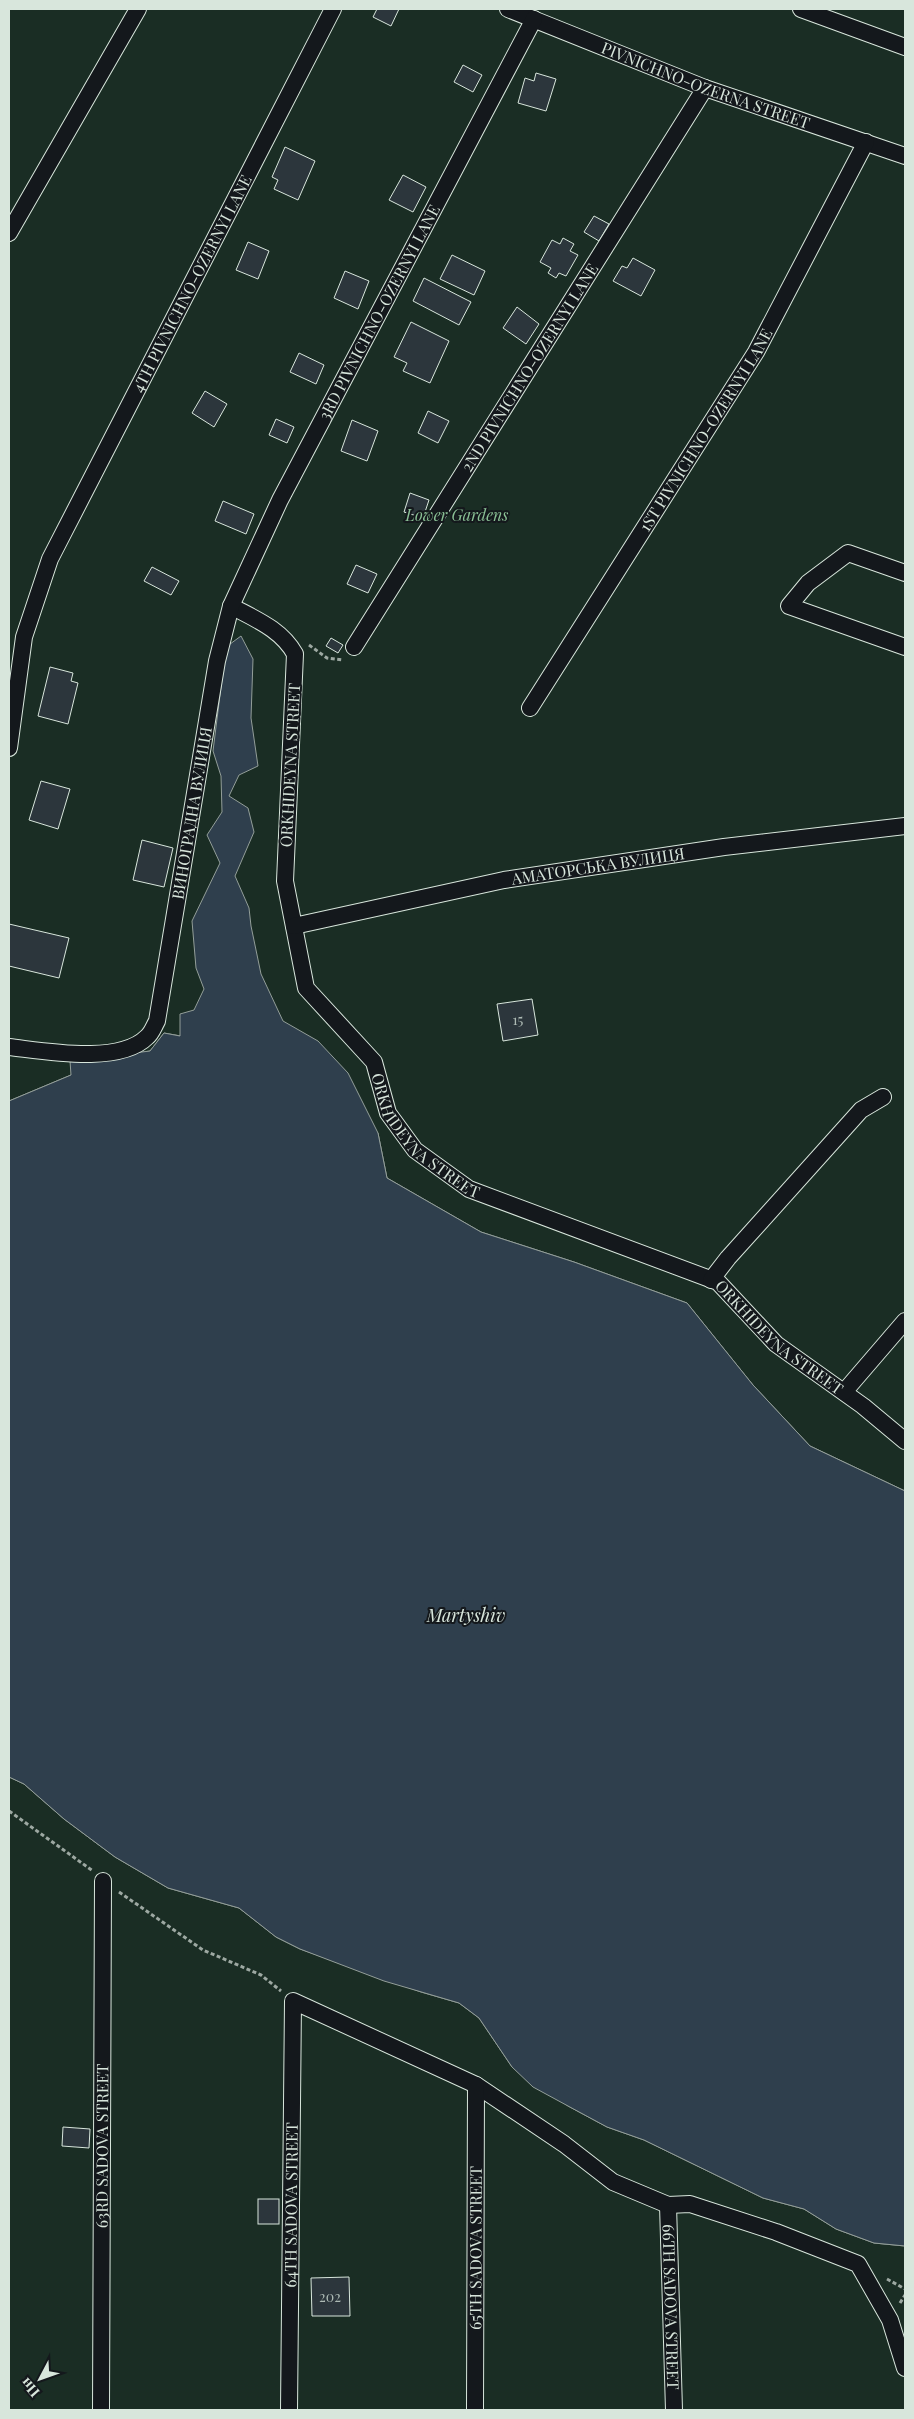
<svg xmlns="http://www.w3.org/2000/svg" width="914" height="2419" font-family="'Playfair Display',serif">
<rect width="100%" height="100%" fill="#14181c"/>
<!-- green -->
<g fill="#1a2d24" stroke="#939e99">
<path d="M9 9H905V1491L810 1446 753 1385 687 1303 574 1262 481 1232 387 1178 378 1133 181 1036 164 1033 150 1051 89 1060 71 1075 9 1101Z"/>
<path d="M9 1777 24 1784 64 1819 115 1857 168 1888 239 1908 276 1937 300 1949 421 1992 459 2003 479 2018 512 2067 568 2106 607 2127 644 2140 763 2198 804 2209 836 2229 874 2243 905 2246V2410H9Z"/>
</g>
<!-- water -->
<path fill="#2f3f4d" stroke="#939e99" d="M241 636 253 659 251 718 258 766 239 775 229 796 248 808 254 832 235 876 249 908 251 926 261 974 283 1021 318 1041 348 1073 378 1133 387 1178 481 1232 574 1262 687 1303 753 1385 810 1446 905 1491V2246L874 2243 836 2229 804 2209 763 2198 644 2140 607 2127 568 2106 533 2087 512 2067 479 2018 459 2003 384 1981 300 1949 276 1937 239 1908 168 1888 115 1857 64 1819 24 1784 9 1777V1101L71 1075 70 1061 150 1051 164 1033 180 1036V1014L194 1010 204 989 196 968 192 921 220 863 207 835 222 812 221 776 213 751 226 647Z"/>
<!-- building -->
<g fill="#2c363c" stroke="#d8e6dc">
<path d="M377 9H399L391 26 373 17Z"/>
<path d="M463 65 482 75 473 92 454 82Z"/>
<path d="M536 73 556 79 546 111 518 103 525 78 534 81Z"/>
<path d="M285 147 315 161 298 200 274 189 278 180 272 177Z"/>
<path d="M403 175 426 187 413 212 389 200Z"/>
<path d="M594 216 609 224 599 241 584 232Z"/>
<path d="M563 238 574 244 570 251 578 255 566 276 559 273 556 278 548 273 551 268 540 262 552 240 560 244Z"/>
<path d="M248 242 269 251 258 279 236 270Z"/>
<path d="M452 255 485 271 474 295 440 279Z"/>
<path d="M633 258 655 270 641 296 613 281 622 266 627 268Z"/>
<path d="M345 271 369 281 358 309 334 298Z"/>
<path d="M424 278 471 302 459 325 413 301Z"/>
<path d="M517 307 539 324 526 344 503 328Z"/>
<path d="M411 322 449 341 430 383 403 371 407 363 394 357Z"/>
<path d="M299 353 324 365 316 384 290 372Z"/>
<path d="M205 391 227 404 214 427 192 413Z"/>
<path d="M428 411 449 421 438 443 418 433Z"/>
<path d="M276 419 294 427 287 443 269 435Z"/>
<path d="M352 420 378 431 367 461 341 451Z"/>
<path d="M410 493 429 500 423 518 404 512Z"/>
<path d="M223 501 254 514 246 534 215 521Z"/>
<path d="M356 565 377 574 368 593 347 584Z"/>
<path d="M152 567 179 581 171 595 144 581Z"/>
<path d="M331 638 343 645 338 653 326 646Z"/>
<path d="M50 667 73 673 71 681 78 683 68 724 38 716Z"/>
<path d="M41 781 70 789 58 829 29 820Z"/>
<path d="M142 840 173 848 164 887 133 880Z"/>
<path d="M9 924 69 938 59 978 9 966Z"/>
<path d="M532 999 538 1035 503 1041 497 1004Z"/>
<path d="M63 2127 90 2129 89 2148 62 2146Z"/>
<rect x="258" y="2199" width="21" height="25"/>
<path d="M349 2277 350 2316H312L311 2278Z"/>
</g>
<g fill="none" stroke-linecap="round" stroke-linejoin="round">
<defs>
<g id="minor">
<path id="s1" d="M508 9 705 88 905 156"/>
<path d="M801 9 905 47"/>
<path d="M9 233 138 9"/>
<path d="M905 573 848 553 808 583 789 606 905 647"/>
<path id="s2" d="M231 606C255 619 281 629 295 654L285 881 306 988 374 1062 388 1113 415 1150 469 1189 718 1282 776 1344 863 1406 905 1441"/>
<path id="s3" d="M354 647 705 88"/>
<path id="s4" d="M530 708 756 352 866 142"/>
<path id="s5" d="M9 748 24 637 50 559 333 9"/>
<path id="s6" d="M294 926 504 880 724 847 905 826"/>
<path id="s7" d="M9 1047C45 1051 119 1065 147 1037 152 1033 154 1026 157 1021L217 661 231 606 280 500 534 19"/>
<path d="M711 1280 728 1258 861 1110 883 1097"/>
<path d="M844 1392 905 1321"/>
<path id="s8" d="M668 2205 674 2410"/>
<path id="s9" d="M101 2410 103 1881"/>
<path id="s10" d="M289 2410 293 2001 476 2085 564 2144 613 2182 668 2205 690 2204 776 2232 858 2264 890 2320 905 2368"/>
<path id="s11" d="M475 2410 476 2085"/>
</g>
</defs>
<!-- minor casing -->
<use href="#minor" stroke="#d8e6dc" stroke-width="18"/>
<!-- path -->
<g stroke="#9da8a2" stroke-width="3" stroke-dasharray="4 2.5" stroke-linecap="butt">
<path d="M309 645 327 658 343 660"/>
<path d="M9 1811 93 1871"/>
<path d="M119 1892 203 1950 261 1975 281 1991"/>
<path d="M887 2279 905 2289"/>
<path d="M900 2303 905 2295"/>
</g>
<!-- minor -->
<use href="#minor" stroke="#14181c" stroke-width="16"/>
</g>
<g text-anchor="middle" stroke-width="4" stroke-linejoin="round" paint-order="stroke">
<!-- number labels -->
<g font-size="14" fill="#adbab4">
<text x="518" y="1025">15</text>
<text x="330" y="2302">202</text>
</g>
<!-- street labels -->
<g font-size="16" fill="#d8e6dc" stroke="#14181c">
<text dy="6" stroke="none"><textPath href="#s1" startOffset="212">PIVNICHNO-OZERNA STREET</textPath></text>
<text dy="6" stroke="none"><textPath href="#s5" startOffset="504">4TH PIVNICHNO-OZERNYI LANE</textPath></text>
<text dy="6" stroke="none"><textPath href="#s7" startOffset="912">3RD PIVNICHNO-OZERNYI LANE</textPath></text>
<text dy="6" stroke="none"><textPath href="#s3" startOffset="330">2ND PIVNICHNO-OZERNYI LANE</textPath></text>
<text dy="6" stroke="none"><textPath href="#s4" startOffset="329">1ST PIVNICHNO-OZERNYI LANE</textPath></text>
<text transform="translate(290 765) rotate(-87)" y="6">ORKHIDEYNA STREET</text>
<text dy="6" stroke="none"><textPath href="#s7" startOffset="372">ВИНОГРАДНА ВУЛИЦЯ</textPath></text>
<text dy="6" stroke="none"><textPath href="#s6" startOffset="310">АМАТОРСЬКА ВУЛИЦЯ</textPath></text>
<text dy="6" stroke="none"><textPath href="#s2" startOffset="612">ORKHIDEYNA STREET</textPath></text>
<text dy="6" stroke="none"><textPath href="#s2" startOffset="1032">ORKHIDEYNA STREET</textPath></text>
<text dy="6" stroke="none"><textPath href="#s9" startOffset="264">63RD SADOVA STREET</textPath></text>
<text dy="6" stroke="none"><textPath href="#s10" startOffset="205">64TH SADOVA STREET</textPath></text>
<text dy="6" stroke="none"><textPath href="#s11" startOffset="162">65TH SADOVA STREET</textPath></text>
<text dy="6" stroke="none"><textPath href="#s8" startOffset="102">66TH SADOVA STREET</textPath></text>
</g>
<!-- park labels -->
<g font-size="16" font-style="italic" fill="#8ac095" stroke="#14181c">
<text x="457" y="521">Lower Gardens</text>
</g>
<!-- water labels -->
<g font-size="18" font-style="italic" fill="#d8e6dc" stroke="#14181c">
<text x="466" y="1622">Martyshiv</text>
</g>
</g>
<!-- border -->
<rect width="914" height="2419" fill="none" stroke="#d8e6dc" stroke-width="20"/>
<!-- north arrow -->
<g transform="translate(40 2379) rotate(229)" stroke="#14181c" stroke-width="4" paint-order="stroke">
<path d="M0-4L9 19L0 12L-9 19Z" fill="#d8e6dc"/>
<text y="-8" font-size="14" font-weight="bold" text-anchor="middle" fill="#d8e6dc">Пн</text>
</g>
</svg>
